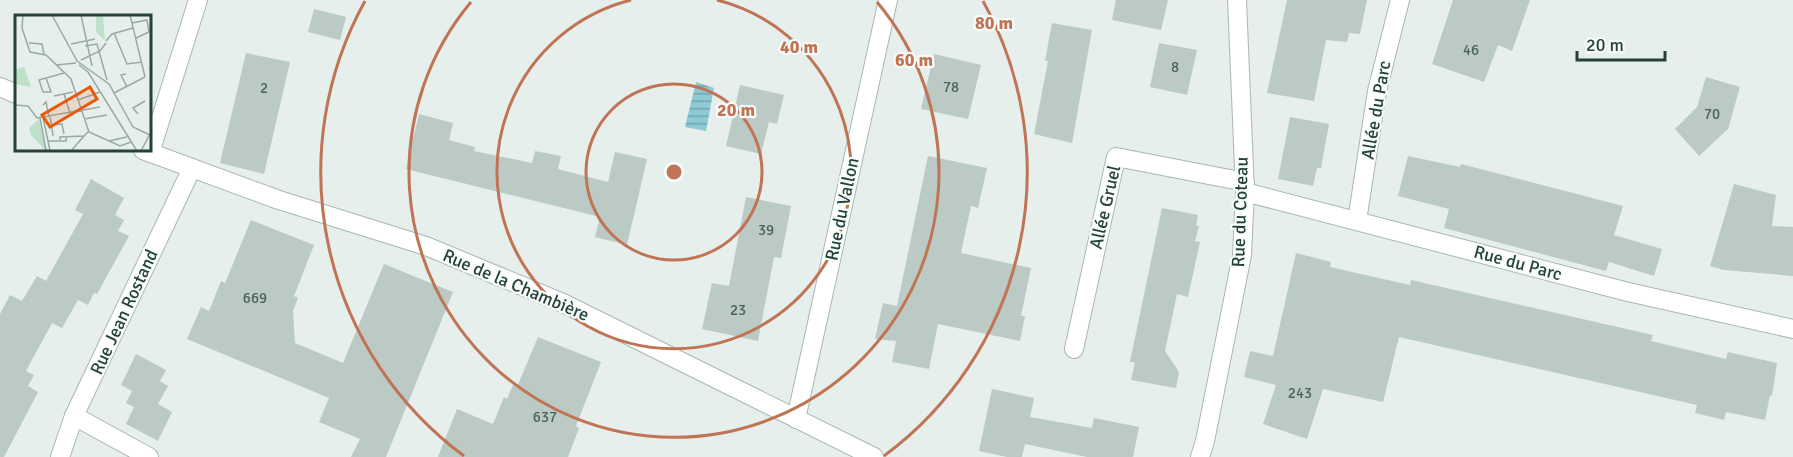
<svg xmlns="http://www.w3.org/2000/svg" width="1793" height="457" font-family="Signika,sans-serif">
<defs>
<pattern id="water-rules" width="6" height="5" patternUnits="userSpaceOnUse" patternTransform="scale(1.5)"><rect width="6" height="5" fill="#8ec9d4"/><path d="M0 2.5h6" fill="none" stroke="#74a5ad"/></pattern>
</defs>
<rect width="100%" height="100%" fill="#e6efeb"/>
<!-- water -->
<path fill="url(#water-rules)" d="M696 82 714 88 706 131 685 127Z"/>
<!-- building -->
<g fill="#bbcac4">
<path d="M1116 0H1168L1161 30 1112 20Z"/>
<path d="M1287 0H1367L1360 34 1349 33 1347 42 1326 40 1314 101 1267 93Z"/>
<path d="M1453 0H1530L1512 51 1498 45 1484 82 1432 64Z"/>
<path d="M314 9 346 17 340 40 308 32Z"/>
<path d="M1052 23 1092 30 1072 143 1034 134 1048 61H1045Z"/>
<path d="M1159 43 1197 50 1187 95 1150 87Z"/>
<path d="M246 53 290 62 264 174 220 163Z"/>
<path d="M934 54 981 65 968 119 921 109Z"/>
<path d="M1706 77 1740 87 1728 129 1699 156 1675 129 1697 107Z"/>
<path d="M740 85 784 95 777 124 769 122 761 154 726 146Z"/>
<path d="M419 114 453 123 449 140 475 147 474 151 532 163 535 151 561 156 558 169 608 182 615 152 647 159 627 245 595 237 600 217 406 169Z"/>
<path d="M1290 117 1329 124 1321 168H1317L1313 186 1278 179Z"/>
<path d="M928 156 987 168 978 208 971 206 961 253 1031 268 1021 316H1025L1020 341 938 324 929 369 892 362 896 341 875 339 883 303 897 306Z"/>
<path d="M1408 156 1460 167 1461 164 1623 206 1614 235 1662 249 1654 276 1609 262 1606 271 1444 228 1449 209 1398 196Z"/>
<path d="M91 179 124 198 115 215 124 220 118 231 129 236 97 294 94 293 88 305 78 300 62 328 52 323 26 371 34 375 28 386 38 392 4 457H0V314L10 295 22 301 37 276 46 281 83 214 75 210Z"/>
<path d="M1734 184 1776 195 1772 226 1793 227V276L1724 270 1710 266Z"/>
<path d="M746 197 791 206 781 258 774 257 758 341 702 329 712 283 729 286Z"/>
<path d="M1162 208 1198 215 1196 225 1199 226 1195 241 1200 242 1188 297 1177 294 1165 351 1179 372 1176 388 1131 380 1135 362H1130Z"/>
<path d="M251 220 314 245 294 296 298 298 293 311 295 343 343 363 384 264 453 292 386 457H351L360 439 319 422 329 398 187 339 201 307 209 311 221 281 225 283Z"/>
<path d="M1296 253 1331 262 1330 267 1410 285 1411 280 1653 335 1651 341 1726 359 1728 352 1777 363 1772 396 1770 395 1765 420 1726 412 1724 420 1695 413 1697 405 1399 337 1383 402 1323 389 1307 439 1263 424 1276 385 1244 377 1250 351 1273 356Z"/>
<path d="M538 337 601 362 576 426 579 428 568 457H438L457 409 493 424 504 397 507 399 513 385 517 387Z"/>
<path d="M136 354 166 370 160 381 168 386 158 404 172 412 158 441 126 424 134 407 126 403 132 391 121 385Z"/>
<path d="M992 389 1034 398 1030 417 1092 428 1094 418 1139 427 1133 457H1087L1025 444 1022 457H1007L979 451Z"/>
</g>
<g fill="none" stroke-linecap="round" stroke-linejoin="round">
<defs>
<g id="street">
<path d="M0 87 16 94"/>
<path d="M143 150 279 200 426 246 563 303 874 457"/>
<path d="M150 153 198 0"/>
<path d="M1245 192 1628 292 1793 329"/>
<path d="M1357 221 1377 91 1400 0"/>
<path d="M1074 349 1116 157 1245 182"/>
<path d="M74 416 149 457"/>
<path d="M796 419 888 0"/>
<path d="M60 457 74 416 192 168"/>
<path d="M1200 457 1205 441 1242 255 1245 192 1237 0"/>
</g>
</defs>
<!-- street casing -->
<use href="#street" stroke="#a8b8b2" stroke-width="20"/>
<!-- street -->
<use href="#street" stroke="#fff" stroke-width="18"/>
</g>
<!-- distance rings -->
<g fill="none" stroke="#c07456" stroke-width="3">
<circle cx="674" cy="172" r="88"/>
<path d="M717 0A177 177 0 1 1 631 0"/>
<path d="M877 2A265 265 0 1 1 471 2"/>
<path d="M464 456A353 353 0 0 1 365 1M983 1A353 353 0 0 1 884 456"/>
</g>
<g text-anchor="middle" stroke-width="4.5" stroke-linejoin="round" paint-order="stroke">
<!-- number labels -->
<g font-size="15" fill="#4a645c">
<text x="1471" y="55">46</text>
<text x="1175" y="72">8</text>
<text x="951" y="92">78</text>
<text x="264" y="93">2</text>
<text x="1712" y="119">70</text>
<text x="766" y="235">39</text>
<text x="255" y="303">669</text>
<text x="738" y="315">23</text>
<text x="1300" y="398">243</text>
<text x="545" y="422">637</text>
</g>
<!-- street labels -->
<g font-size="18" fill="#24423a" stroke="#f7fbf9">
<text transform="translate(1376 110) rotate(-80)" y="6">Allée du Parc</text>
<text transform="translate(1105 207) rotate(-77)" y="6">Allée Gruel</text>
<text transform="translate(842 209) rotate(-78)" y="6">Rue du Vallon</text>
<text transform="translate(1240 212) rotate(-88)" y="6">Rue du Coteau</text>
<text transform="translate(1518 263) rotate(15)" y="6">Rue du Parc</text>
<text transform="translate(516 285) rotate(23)" y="6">Rue de la Chambière</text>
<text transform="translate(124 312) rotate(-65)" y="6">Rue Jean Rostand</text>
</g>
</g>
<!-- overview -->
<g transform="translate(15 15)">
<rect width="136" height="136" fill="#e6efeb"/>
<path d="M81 0H88L90 26 81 17ZM24 104 31 136 16 120 14 113Z" fill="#bfe0c8"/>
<path d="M9 52 13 63 16 72 0 69V55Z" fill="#bfe0c8"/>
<path fill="none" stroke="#98aaa4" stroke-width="1.5" d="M8 0 7 13 15 37 31 40 56 64 74 117 105 131 116 127M37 0 62 46M66 0 77 51M115 0 130 62M117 8 132 5 134 17 121 23M99 18 112 49 127 47M91 26 97 19 118 13M14 28 27 29 29 39M56 29 80 24M70 31 82 29 92 65M66 45 85 36 91 28M66 49 62 46 94 69 118 112 137 121M41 50 61 48M64 50 73 57 122 136M111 59 106 60 112 72M31 63 36 77H28L24 65 49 58M99 78 130 62M49 79 55 98M39 81 58 77M63 85 85 77M0 90 13 91 22 103 85 92M28 90 31 87 34 102M123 99 118 93 130 86M35 101 38 121M28 102 35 136M25 103 31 136M69 104 92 100M36 110 47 109 49 119M45 125V122L69 121 74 116M33 126H51L52 121M94 126 112 122M56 136 69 121M126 136 137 115"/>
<path fill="#e8590c" fill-opacity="0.15" stroke="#e8590c" stroke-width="3" d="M75 72 82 84 35 112 27 100Z"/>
<rect width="136" height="136" fill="none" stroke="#24423a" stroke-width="3"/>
</g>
<circle cx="674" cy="172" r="9" fill="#c07456" stroke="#f7fbf9" stroke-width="3"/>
<g font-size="18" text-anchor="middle" font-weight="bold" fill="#c07456" stroke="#f7fbf9" stroke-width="4.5" stroke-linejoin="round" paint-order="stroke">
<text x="994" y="29">80 m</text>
<text x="799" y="53">40 m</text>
<text x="914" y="66">60 m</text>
<text x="736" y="116">20 m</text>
</g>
<!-- scale -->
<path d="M1577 51v9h88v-9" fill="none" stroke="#24423a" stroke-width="3"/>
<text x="1586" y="51" font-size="18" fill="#24423a" stroke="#f7fbf9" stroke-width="4.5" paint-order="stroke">20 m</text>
</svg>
